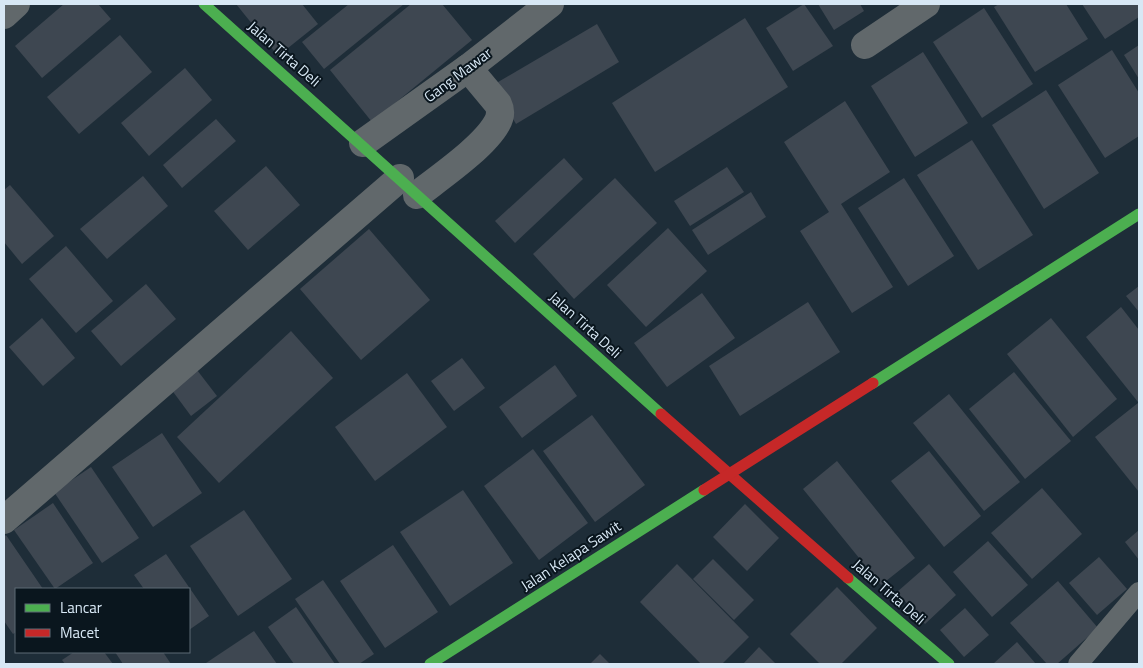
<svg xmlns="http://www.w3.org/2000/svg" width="1143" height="668" font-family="'Titillium Web',sans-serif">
<rect width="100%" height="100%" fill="#1e2d38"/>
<!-- building -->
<g fill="#3e4751">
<path d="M64 4H98L111 19 42 78 15 46Z"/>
<path d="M236 4H302L318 24 278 56Z"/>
<path d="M349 4H404L324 69 302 42Z"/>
<path d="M411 4H442L472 40 372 122 330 70Z"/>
<path d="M804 4 833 46 793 71 766 28Z"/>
<path d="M818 4H860L864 11 834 30Z"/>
<path d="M999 4H1066L1088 39 1035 72 994 7Z"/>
<path d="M1082 4H1139V17L1105 39Z"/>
<path d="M984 8 1033 84 982 118 933 42Z"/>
<path d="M745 18 788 87 655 172 612 103Z"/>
<path d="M597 24 619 62 516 124 493 85Z"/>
<path d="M120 35 152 72 79 134 47 97Z"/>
<path d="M1139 45V79L1124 55Z"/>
<path d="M1112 50 1139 93V136L1105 158 1058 85Z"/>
<path d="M923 52 968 123 915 157 871 86Z"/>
<path d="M185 68 212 100 149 156 121 123Z"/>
<path d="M1046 90 1099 173 1044 209 992 125Z"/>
<path d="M845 101 890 172 841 204 893 287 852 313 800 231 829 212 784 142Z"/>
<path d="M216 119 236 141 182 188 163 165Z"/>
<path d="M972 140 1033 235 978 270 917 175Z"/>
<path d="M564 158 583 179 515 243 495 221Z"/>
<path d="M266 166 300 205 248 250 214 211Z"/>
<path d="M727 167 744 192 690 226 674 201Z"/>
<path d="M143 176 168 206 107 259 80 229Z"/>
<path d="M615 178 657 223 574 299 533 254Z"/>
<path d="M904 178 954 256 908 286 858 208Z"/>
<path d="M10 185 54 236 22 264 4 242V190Z"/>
<path d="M751 192 766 217 708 255 692 230Z"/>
<path d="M668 228 707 271 646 327 607 285Z"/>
<path d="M369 229 430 300 361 360 300 289Z"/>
<path d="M66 246 113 301 76 333 29 279Z"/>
<path d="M146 284 176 319 121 366 91 331Z"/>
<path d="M1139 286V312L1126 296Z"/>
<path d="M702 293 735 338 667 387 634 343Z"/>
<path d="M808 302 840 352 740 416 709 366Z"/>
<path d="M1121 307 1139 330 1138 402 1086 337Z"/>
<path d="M42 318 75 358 43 386 9 347Z"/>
<path d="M1051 318 1117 399 1073 437 1007 354Z"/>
<path d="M291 331 333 378 219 483 177 437Z"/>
<path d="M462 358 485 388 454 411 431 381Z"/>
<path d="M555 365 577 396 522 438 499 407Z"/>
<path d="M197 370 217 396 191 416 171 389Z"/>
<path d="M1014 372 1071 441 1025 479 969 409Z"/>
<path d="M407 373 447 427 375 481 335 427Z"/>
<path d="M949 394 1020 482 984 511 913 423Z"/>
<path d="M1138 403 1139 405V492L1095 437Z"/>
<path d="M592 415 645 485 595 522 543 451Z"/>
<path d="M162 433 202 493 153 527 112 467Z"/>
<path d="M533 449 588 523 539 560 484 486Z"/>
<path d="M929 451 981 516 944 547 891 481Z"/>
<path d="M837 461 915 558 881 585 803 489Z"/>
<path d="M91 467 139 538 102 563 54 492Z"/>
<path d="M1042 488 1082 534 1032 579 991 533Z"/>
<path d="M463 490 513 563 450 606 400 532Z"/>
<path d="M53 503 93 563 55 589 14 530Z"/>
<path d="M745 504 779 538 747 571 713 537Z"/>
<path d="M244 510 292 579 238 616 190 546Z"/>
<path d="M1139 530V560L1125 542Z"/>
<path d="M6 535 43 589H16V632L13 634 4 621V537Z"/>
<path d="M988 541 1028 585 992 617 953 572Z"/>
<path d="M393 545 438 612 385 648 340 581Z"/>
<path d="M166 554 209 616 189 630V589H144L134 575Z"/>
<path d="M1099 557 1127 589 1097 615 1069 583Z"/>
<path d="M713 559 754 600 734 620 693 579Z"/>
<path d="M677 564 749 637 722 664H701L640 602Z"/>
<path d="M929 564 956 595 925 624 897 592Z"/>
<path d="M323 580 374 654 359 664H340L295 599Z"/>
<path d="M1058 581 1098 628 1057 664H1047L1010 623Z"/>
<path d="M837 587 877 628 841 664H820L790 634Z"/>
<path d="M296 607 335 664H294L268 627Z"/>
<path d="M965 608 989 635 964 657 940 630Z"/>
<path d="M254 631 277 664H207L206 663Z"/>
<path d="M1017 642 1036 664H993Z"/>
<path d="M759 647 776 664H743Z"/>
<path d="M74 652H104L113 664H65L62 660Z"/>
<path d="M115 652H163L171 664H123Z"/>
<path d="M600 654 610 664H590Z"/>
</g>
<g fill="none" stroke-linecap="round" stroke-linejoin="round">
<!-- lane -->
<path stroke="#61686b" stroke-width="20" d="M1078 664 1139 592"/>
<!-- street -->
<g stroke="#61686b" stroke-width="28">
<path d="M4 15 16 4"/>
<path d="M865 45 926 4"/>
<path d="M363 143 468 68 550 4"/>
<path d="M417 195C440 177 484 147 497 123 501 116 501 110 498 104L468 68"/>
<path d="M4 520 400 178"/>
</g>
<!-- fast -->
<g stroke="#4caf50" stroke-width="11">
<path d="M204 4 661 414"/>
<path d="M873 383 1139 214"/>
<path d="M848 578 949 664"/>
<path d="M430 664 704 490"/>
</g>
<!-- jam -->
<g stroke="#c62828" stroke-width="11">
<path d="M661 414 848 578"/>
<path d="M704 490 873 383"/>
</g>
</g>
<g text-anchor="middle" stroke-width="4" stroke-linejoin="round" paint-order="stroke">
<!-- street labels -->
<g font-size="15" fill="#d8e8f5" stroke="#0a161e">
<text transform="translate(284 54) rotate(41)" y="5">Jalan Tirta Deli</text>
<text transform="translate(458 75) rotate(-37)" y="5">Gang Mawar</text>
<text transform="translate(585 325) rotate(42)" y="5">Jalan Tirta Deli</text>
<text transform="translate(571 556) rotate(-33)" y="5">Jalan Kelapa Sawit</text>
<text transform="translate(889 592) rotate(41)" y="5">Jalan Tirta Deli</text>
</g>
</g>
<!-- border -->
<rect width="1143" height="668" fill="none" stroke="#d8e8f5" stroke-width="10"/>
<!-- legend -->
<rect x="15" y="588" width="175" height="65" fill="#0a161e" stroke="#5c6a74"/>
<rect x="25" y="604" width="25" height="8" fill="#4caf50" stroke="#5c6a74"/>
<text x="60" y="613" font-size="15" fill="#d8e8f5">Lancar</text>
<rect x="25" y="629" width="25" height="8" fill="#c62828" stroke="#5c6a74"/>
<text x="60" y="638" font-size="15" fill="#d8e8f5">Macet</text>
</svg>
